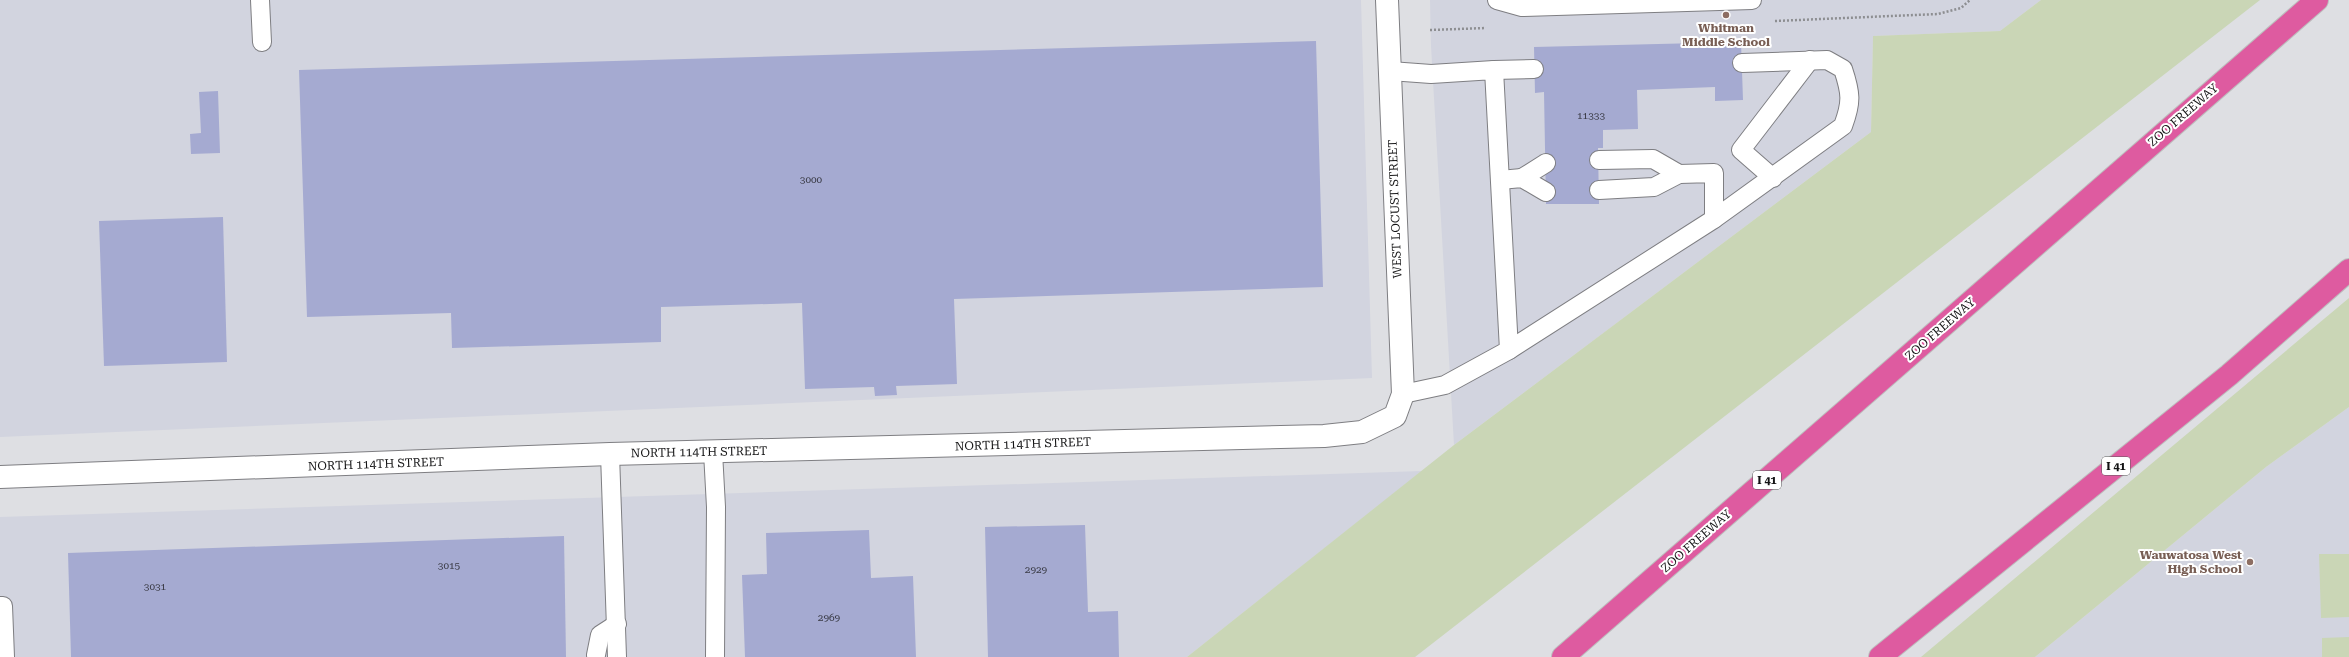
<svg xmlns="http://www.w3.org/2000/svg" width="2349" height="657" font-family="'Roboto Serif',serif">
<rect width="100%" height="100%" fill="#dedfe3"/>
<!-- built -->
<g fill="#d2d4df">
<path d="M0 0H1361L1372 378 0 437Z"/>
<path d="M1430 0H2041L2000 31 1873 36 1871 132 1454 445 1431 46Z"/>
<path d="M2349 407V657H2035L2266 467Z"/>
<path d="M1422 471 1187 657H0V517Z"/>
</g>
<!-- green -->
<g fill="#cad6b6">
<path d="M2041 0H2260L1415 657H1187L1454 445 1871 132 1873 36 2000 31Z"/>
<path d="M2349 298V407L2266 467 2035 657H1921Z"/>
<path d="M2319 554H2349V617L2321 618Z"/>
<path d="M2349 637V657H2322V638Z"/>
</g>
<!-- building -->
<g fill="#a5aad1">
<path d="M1316 41 1323 287 954 299 957 384 896 386 897 395 875 396 874 387 805 389 802 303 661 307V342L452 348 451 313 307 317 299 70Z"/>
<path d="M1741 42 1743 100 1715 101V87L1637 90 1638 129 1603 130V148H1598L1599 204H1546L1544 92 1535 93 1534 47Z"/>
<path d="M218 91 220 153 191 154 190 134 201 133 199 92Z"/>
<path d="M223 217 227 362 104 366 99 221Z"/>
<path d="M1085 525 1088 612 1118 611 1119 657H988L985 527Z"/>
<path d="M869 530 871 578 913 576 916 657H745L742 575 767 574 766 533Z"/>
<path d="M564 536 566 657H71L68 553Z"/>
</g>
<g fill="none" stroke-linecap="round" stroke-linejoin="round">
<defs>
<g id="lane">
<path d="M260 0 262 42"/>
<path d="M1497 0 1522 7 1752 0"/>
<path d="M1494 70 1534 69"/>
<path d="M1390 71 1431 74 1494 70 1509 350 1445 385 1403 394"/>
<path d="M1599 160 1653 159 1679 174 1714 173V219"/>
<path d="M1522 178 1546 163"/>
<path d="M1773 178 1741 150 1810 60"/>
<path d="M1500 180 1522 178 1546 192"/>
<path d="M1599 190 1654 187 1679 174"/>
<path d="M1509 350 1714 219 1843 126C1852 102 1851 93 1843 69L1827 60 1742 63"/>
<path d="M713 452 716 507 715 657"/>
<path d="M610 454 617 657"/>
<path d="M0 606H3L5 657"/>
<path d="M596 655 600 635 617 624"/>
</g>
<path id="street" d="M0 477 610 454 1324 436 1362 432 1395 416 1403 394 1387 0"/>
<g id="highway">
<path d="M1563 657 2317 0"/>
<path d="M1880 657 2229 375 2349 270"/>
</g>
</defs>
<!-- lane casing -->
<use href="#lane" stroke="#7e7e82" stroke-width="20"/>
<!-- street casing -->
<use href="#street" stroke="#7e7e82" stroke-width="24"/>
<!-- highway casing -->
<use href="#highway" stroke="#bdbdbd" stroke-width="24"/>
<!-- path -->
<g stroke="#8d8e91" stroke-width="2.5" stroke-dasharray="2 2" stroke-linecap="butt">
<path d="M1775 21 1938 14 1961 8 1970 0"/>
<path d="M1430 30 1486 28"/>
</g>
<!-- lane -->
<use href="#lane" stroke="#fff" stroke-width="18"/>
<!-- street -->
<use href="#street" stroke="#fff" stroke-width="22"/>
<!-- highway -->
<use href="#highway" stroke="#de5ba0" stroke-width="22"/>
</g>
<!-- markers -->
<g fill="#8d6e63" stroke="#fff" stroke-width="1.5">
<circle cx="1726" cy="15" r="4"/>
<circle cx="2250" cy="562" r="4"/>
</g>
<g text-anchor="middle" stroke-width="4" stroke-linejoin="round" paint-order="stroke">
<!-- number labels -->
<g font-size="10" fill="#383943">
<text x="1591" y="119">11333</text>
<text x="811" y="183">3000</text>
<text x="449" y="569">3015</text>
<text x="1036" y="573">2929</text>
<text x="155" y="590">3031</text>
<text x="829" y="621">2969</text>
</g>
<!-- shield labels -->
<g fill="#fff" stroke="#5a5a5a" stroke-width="1">
<rect x="2102" y="457" width="28" height="18" rx="3"/>
<rect x="1753" y="471" width="28" height="18" rx="3"/>
</g>
<g font-size="11" font-weight="bold" fill="#131314">
<text x="2116" y="470">I 41</text>
<text x="1767" y="484">I 41</text>
</g>
<!-- education labels -->
<g font-size="12" font-weight="bold" fill="#785e54" stroke="#fff">
<text x="1726" y="32">Whitman<tspan x="1726" dy="14">Middle School</tspan></text>
<text x="2242" y="559" text-anchor="end">Wauwatosa West<tspan x="2242" dy="14">High School</tspan></text>
</g>
<!-- street labels -->
<g font-size="12" fill="#131314" stroke="#fff">
<text transform="translate(2183 115) rotate(-41)" y="4">ZOO FREEWAY</text>
<text transform="translate(1395 209) rotate(-92)" y="4">WEST LOCUST STREET</text>
<text transform="translate(1940 329) rotate(-41)" y="4">ZOO FREEWAY</text>
<text transform="translate(1023 444) rotate(-2)" y="4">NORTH 114TH STREET</text>
<text transform="translate(699 452) rotate(-1)" y="4">NORTH 114TH STREET</text>
<text transform="translate(376 464) rotate(-2)" y="4">NORTH 114TH STREET</text>
<text transform="translate(1696 541) rotate(-41)" y="4">ZOO FREEWAY</text>
</g>
</g>
</svg>
